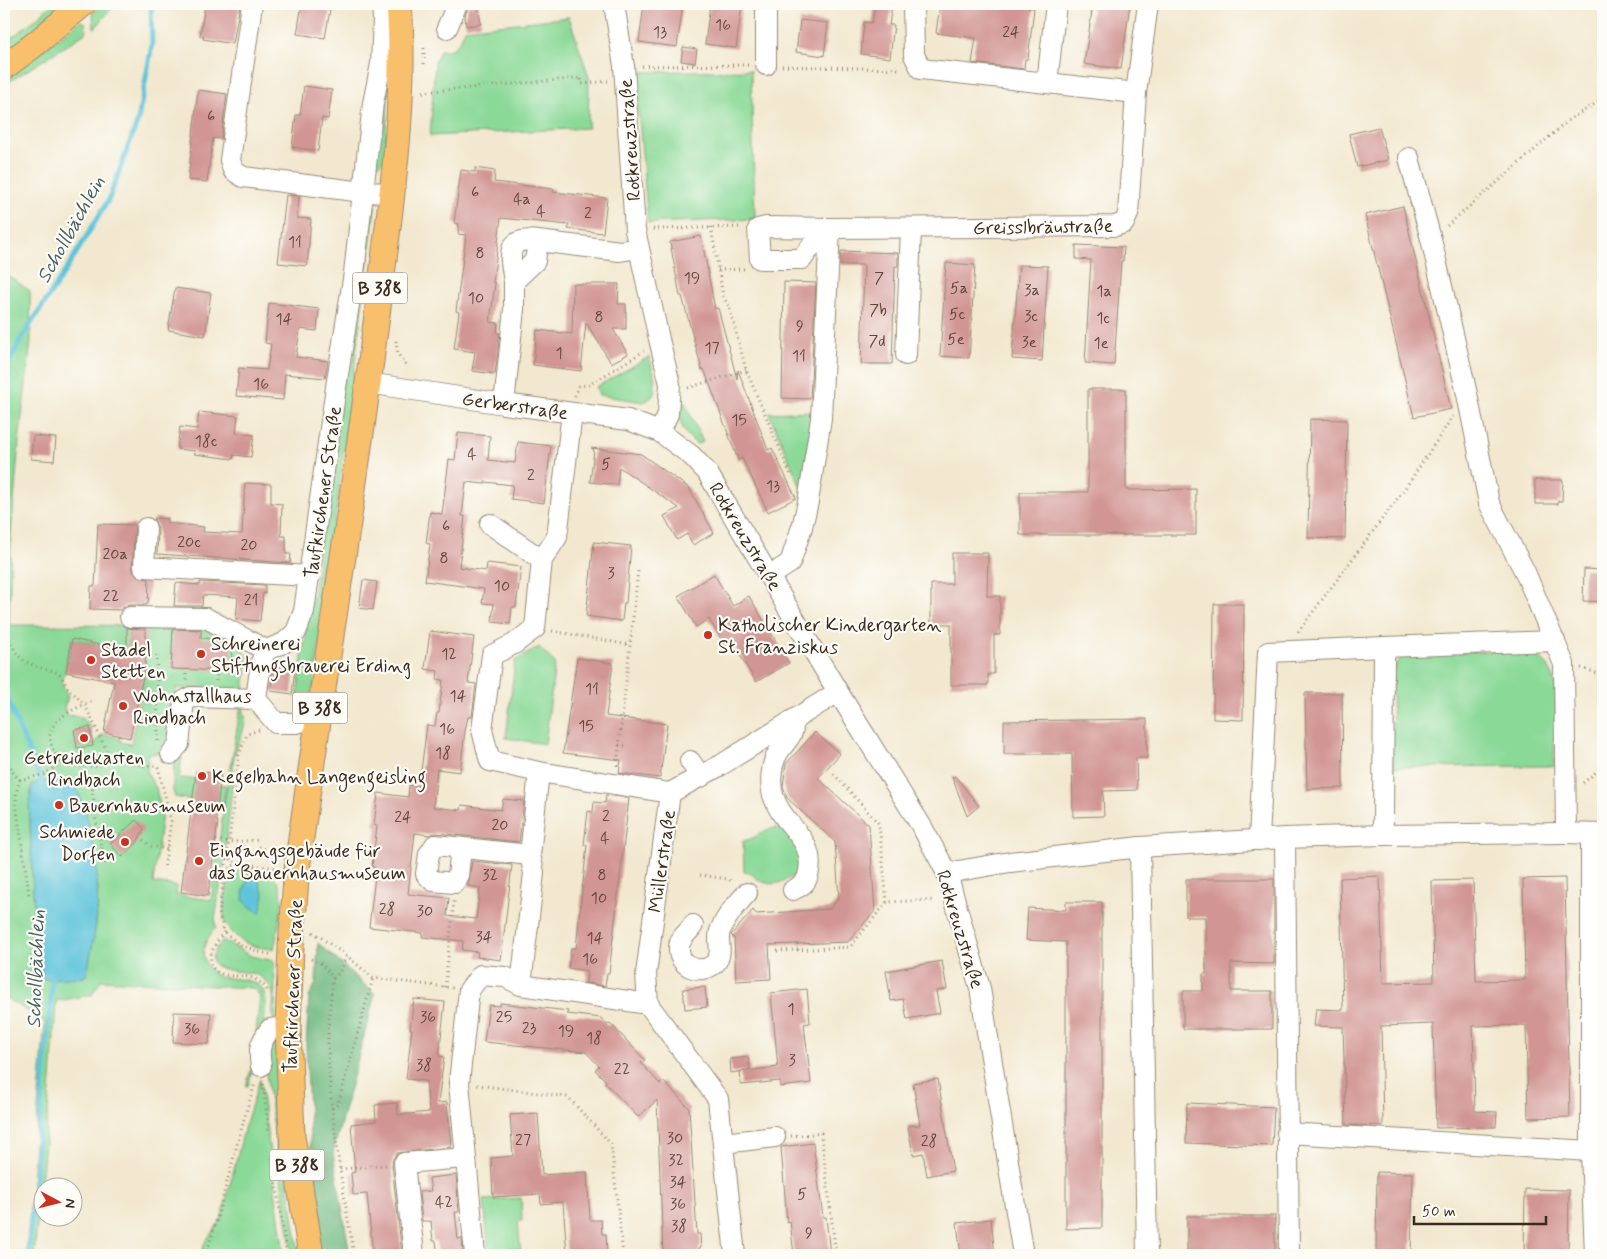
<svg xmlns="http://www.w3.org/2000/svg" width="1607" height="1259" font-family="Mynerve,sans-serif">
<rect width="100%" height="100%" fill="#fdfcf7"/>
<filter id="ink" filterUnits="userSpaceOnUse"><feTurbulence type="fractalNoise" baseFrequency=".02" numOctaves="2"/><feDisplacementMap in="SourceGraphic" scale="10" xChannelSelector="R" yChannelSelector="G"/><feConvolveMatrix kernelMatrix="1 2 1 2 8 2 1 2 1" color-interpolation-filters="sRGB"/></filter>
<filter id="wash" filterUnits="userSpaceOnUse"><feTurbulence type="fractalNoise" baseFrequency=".0096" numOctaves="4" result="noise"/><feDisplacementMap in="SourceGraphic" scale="20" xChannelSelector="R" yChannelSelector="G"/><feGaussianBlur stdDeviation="1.12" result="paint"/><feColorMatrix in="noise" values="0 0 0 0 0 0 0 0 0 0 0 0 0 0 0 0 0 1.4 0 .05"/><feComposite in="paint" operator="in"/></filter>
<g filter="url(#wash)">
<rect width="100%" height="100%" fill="#f2e8cf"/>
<!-- green -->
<g fill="#8ad997" stroke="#62825a" fill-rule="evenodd">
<path d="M52 4H66L4 56V43L36 19Z"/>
<path d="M102 4H112L111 9 97 26 94 28 93 13Z"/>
<path d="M569 17 589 77 588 128 430 136 435 62 440 50C456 52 460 42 465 29Z"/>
<path d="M392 18 385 159 379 165 371 164Z"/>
<path d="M81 21 85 22 86 31 84 34 4 85V80Z"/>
<path d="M751 70 755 219 648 223 635 72Z"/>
<path d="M368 205 375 206 314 684 311 700 297 699 303 650 313 597Z"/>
<path d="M4 275 10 277 30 291 31 341 19 441 11 534 9 625 207 626 232 637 248 656 244 691 176 688 172 747 166 752 148 754 147 773 156 788 162 813 153 883 177 886 176 895 211 900 224 806 241 705C255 726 228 750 234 772L223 868 215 920 216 928C212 932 208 937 206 942 199 955 207 971 219 977 232 979 251 978 261 987 264 991 266 997 266 1002 266 1025 255 1063 248 1086H246L253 1062 260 996 253 988 101 980 92 995 56 1001 51 1080 34 1255H26L45 1022 4 997ZM72 639 116 648 112 670 144 678 131 744 121 742 119 738 103 734 93 745C91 728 89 713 67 716L64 707 68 697 62 684ZM29 803 98 886 96 923 87 973 84 977H62L53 979 38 948 35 936Z"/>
<path d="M649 357C653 373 664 396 643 402L599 395 596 387Z"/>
<path d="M684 401 703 442 697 444C680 431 679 422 681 402Z"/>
<path d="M814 411 802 490 769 413Z"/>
<path d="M539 647 555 663 545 744 506 738 515 661Z"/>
<path d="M1518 651 1537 655 1548 666 1554 678 1556 694 1554 766 1393 767 1392 674 1397 663 1405 653Z"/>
<path d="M174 758H182L179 778 214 780V784L226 785 223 805 175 797 173 791Z"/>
<path d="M777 828 785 830 803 846 799 871C789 880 775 888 761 881 753 877 754 873 744 872L743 841C758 839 759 829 777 828Z"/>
<path d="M253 868C297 874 279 920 274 949 249 947 238 943 224 921 223 905 224 886 234 872Z"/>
<path d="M223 940 251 956 274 961 276 1019H273C271 1007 277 996 269 985 266 981 261 977 257 975 240 968 191 976 223 940Z"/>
<path d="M277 1036C275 1110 288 1182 299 1255H292L264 1059 269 1039Z"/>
<path d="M260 1079 284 1255H201L205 1242 221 1220 245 1126Z"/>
<path d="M521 1198 522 1221 518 1222 521 1255H489L484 1200Z"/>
</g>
<!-- forest -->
<path fill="#6fb980" stroke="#55724f" d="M318 943 375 994 333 1153 350 1255H320L311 1157 306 1046 309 997 316 983Z"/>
<!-- water -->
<g fill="#5ec4db" stroke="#4c777c">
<path d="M41 781H54L75 784C94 827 101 877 96 923 94 940 90 957 87 973L84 977 43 979 35 936 29 803 32 785Z"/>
<path d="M250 877H257L264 895 260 913 252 908 243 900 244 889Z"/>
</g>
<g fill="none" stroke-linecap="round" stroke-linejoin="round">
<!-- stream -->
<g stroke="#5ec4db" stroke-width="5">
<path d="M4 372 21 339 66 270 109 199 138 120 152 45 151 4"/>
<path d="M4 691 41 781V786"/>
<path d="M28 1255 53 974"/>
</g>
</g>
<g id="blocks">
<!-- building -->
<g fill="#d19593">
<path d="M205 4H240L233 44 203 39 204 37 200 36Z"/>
<path d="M302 4H331L325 38 297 34Z"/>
<path d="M478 4 481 24 466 26 465 16 468 6Z"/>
<path d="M644 4H683L677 47 639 42Z"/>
<path d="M710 4H742L736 48 705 44Z"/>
<path d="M875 4H892L889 25H894L890 58 861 54 864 22 872 23Z"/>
<path d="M940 4H995L1009 5 1010 4H1028V7L1034 8 1028 59H1025L1024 69 972 63 976 38 936 33Z"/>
<path d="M1093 4H1130L1121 69 1084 64Z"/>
<path d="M800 20 828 23 824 56 796 52Z"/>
<path d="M683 47 697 49 695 63 681 61Z"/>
<path d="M304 86 332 90 328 119 322 118 318 151 292 147 296 115H300Z"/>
<path d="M198 90 227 94 221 139 213 138 207 182 188 180Z"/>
<path d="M1379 127 1388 160 1357 167 1349 134Z"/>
<path d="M475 168 495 171 494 182 554 189 553 192 607 198 603 233 568 229 569 225 501 218 493 283H495L490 322 498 323 497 333H500L495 374 472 371 475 352 454 349 459 312 456 311 466 235 458 234 459 224 454 223 461 170 475 172Z"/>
<path d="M286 195 299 196 297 218 311 219 307 266 278 263Z"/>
<path d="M1403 206 1451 409 1414 417 1365 215Z"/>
<path d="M701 236 715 309 718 308 737 379 738 370 768 450 772 448 796 498 768 512 742 458 738 460 704 369 702 370 682 296H680L670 242Z"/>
<path d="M1076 245 1124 247 1123 261H1121L1114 365 1085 363 1091 260 1076 259Z"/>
<path d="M841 251 898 253V266H895L892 364H861L864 265H840Z"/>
<path d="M946 263 975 265 969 358 940 356Z"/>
<path d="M1019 265 1048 266 1042 361 1012 359Z"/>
<path d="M784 282 816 283 810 399 782 398Z"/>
<path d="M573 284H619L618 304H626V329H613L628 354 611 363 586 322 581 371 533 365 537 330 572 334Z"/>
<path d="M175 288 211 293 205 336 168 330Z"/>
<path d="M269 303 319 309 317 331 300 329 296 357 328 361 325 378 285 374 283 400 236 396 239 368 267 370 271 344 265 343Z"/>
<path d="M1088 389H1126V490L1196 489V535H1020V492H1088Z"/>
<path d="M199 412 238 416 236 433 254 435 251 457 234 455 233 459 194 454 195 451 177 449 180 427 197 429Z"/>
<path d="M1310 419 1347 420 1345 539 1308 538Z"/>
<path d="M458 433 490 436 488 460 515 463 518 442 551 446 544 503 511 499 513 485 485 482V484L466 482 462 516H465L459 567 486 571 487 563 521 567 516 607H512L510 624 492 622 494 604 482 603 484 589 425 581 430 544 426 543 430 512 442 514 449 459 455 460Z"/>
<path d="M33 436 56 438 54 461 31 459Z"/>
<path d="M591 448 641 454 689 488 714 533 693 545 687 534 677 540 664 516 679 508 619 467 617 485 590 482 594 450Z"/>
<path d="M1535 480H1563L1562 501H1558V504H1535Z"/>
<path d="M245 483 271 484V503L282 504 281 536H286V554H291L290 563 157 554 158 529 154 518 167 519V523L204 527 203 532 242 534Z"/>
<path d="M98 524 135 525 132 567 134 573 137 577 149 579 148 604 146 605H130L125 606 120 610 90 609 91 586H95Z"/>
<path d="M594 542 631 546 626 603H624L622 621 586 616Z"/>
<path d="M952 553H988L987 596H1000V635H994V674H988V685H951V624H931V584H952Z"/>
<path d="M1584 569 1603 570V602L1583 601Z"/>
<path d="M714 574 733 606 749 596 789 663 756 682 734 645 727 649 709 619 696 627 678 596Z"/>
<path d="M363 580 377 582 373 610 359 608Z"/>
<path d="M200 582 265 585V594L263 593 260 621 236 619 238 597 203 595 202 606H174L176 583 200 585Z"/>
<path d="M1214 604H1244L1243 720 1213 719Z"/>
<path d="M127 628 146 629 145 672H144L130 738 104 732 114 682 66 672 72 639 127 651Z"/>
<path d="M173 629 201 630V638L220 639 232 645 231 671 171 669Z"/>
<path d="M430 631 474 637 468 683 476 684 472 717H468L465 731 460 772 437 769 433 807 461 810 462 805 501 810 503 799 524 801 519 842 436 833 429 835 415 833 408 894 449 898 447 916 476 919 480 888 468 886 472 861 512 865 501 960 477 957 478 952 462 950 463 941 422 937 423 933 369 927 376 868 372 867 377 826 374 825 378 793 408 797 409 785 419 786 427 725 435 726 437 713H439L443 680 437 679 438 671 425 669Z"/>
<path d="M577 658 613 663 606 716 667 724 660 778 619 773 621 760 563 753Z"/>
<path d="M273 667 295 669 292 694 271 691Z"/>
<path d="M1305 693H1342L1343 788 1307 789Z"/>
<path d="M1147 719V758H1136L1137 790 1103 791 1104 816 1073 817 1072 754H1004V721Z"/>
<path d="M90 727 93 746 77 748 74 730Z"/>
<path d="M815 732 840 754 818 778 869 825 875 911 848 942 769 945 771 979 736 981 734 938 731 935 753 910 756 914 830 909 839 898 835 842 787 798 783 786 786 764Z"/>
<path d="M196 772 221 773 216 821H218L208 896 181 892Z"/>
<path d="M955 776 979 806 967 816 952 777Z"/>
<path d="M606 795 629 798 609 973H607L605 986 586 983 587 971 568 968 571 948H576L587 845H584L588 811 593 812 594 802 605 803Z"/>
<path d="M136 820 144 829 137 843 122 857 110 844Z"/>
<path d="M1380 876 1383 983 1434 982 1432 881 1473 880 1476 981 1525 980 1523 879 1565 878 1570 1117 1528 1118 1526 1025 1473 1026 1475 1111 1497 1112 1496 1127 1436 1128 1433 1024 1381 1026 1383 1126 1346 1125 1343 1027 1314 1026 1316 1009 1343 1010 1340 878Z"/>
<path d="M1186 879H1274V964L1231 963V991H1272V1029H1183V991H1203V974H1206V917H1186Z"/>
<path d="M1066 902H1102V1228L1066 1229V942L1026 940 1028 908 1066 910Z"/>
<path d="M942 961 947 989 936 991 940 1013 907 1019 903 999 891 1001 886 971Z"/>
<path d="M705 987 707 1007 685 1009 683 989Z"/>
<path d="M807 989 810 1023 804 1024 811 1083 780 1087V1081L741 1085 740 1072 778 1067 771 993Z"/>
<path d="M414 999 445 1002 439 1056 444 1057 438 1103 447 1102 451 1147 397 1153 393 1159 392 1164 402 1255H373L367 1194 353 1195 351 1173 355 1172 351 1124 376 1121 375 1105 397 1103 398 1115 429 1112 426 1081 406 1079 412 1029H410Z"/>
<path d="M500 1003 568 1011 567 1014 601 1018 607 1025 610 1023 645 1060 641 1063 660 1084 663 1081 689 1108 697 1234H700L701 1247 699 1248V1255H663L657 1100 638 1117 605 1083 606 1081 595 1070 599 1066 586 1052 484 1042 489 1005 500 1006Z"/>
<path d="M174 1012 211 1013 209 1044 173 1042Z"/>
<path d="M748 1057 750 1070 731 1073 730 1059Z"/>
<path d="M938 1079 953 1171 927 1176 923 1153 913 1155 908 1126 920 1125 913 1083Z"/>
<path d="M1187 1103 1274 1107 1272 1146 1186 1143Z"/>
<path d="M538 1113 542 1175 587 1172 590 1220H601L602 1234H606L607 1253H603V1255H567L563 1202 541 1204 540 1194 493 1197 491 1158 513 1156 510 1115Z"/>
<path d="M813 1143 823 1217H826L830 1255H794L790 1221 787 1222 781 1147Z"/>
<path d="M1377 1172 1413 1173 1411 1255H1376Z"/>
<path d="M456 1175 459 1212H455L458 1239 462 1238 463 1255H438L436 1241H433L431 1221H422L419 1192 431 1191 429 1178Z"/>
<path d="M1525 1189 1569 1190 1568 1255H1524Z"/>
<rect x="1187" y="1216" width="88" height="39"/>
<path d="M991 1219 995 1255H961L957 1223Z"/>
</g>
</g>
</g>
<g filter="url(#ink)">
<use href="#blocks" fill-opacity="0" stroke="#968976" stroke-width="1"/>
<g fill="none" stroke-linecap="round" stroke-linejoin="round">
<defs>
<g id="minor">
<path d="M252 4 230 160 233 170 243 177 363 192 392 193"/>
<path d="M614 4 624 66 635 230 659 339 670 384 668 414 660 432"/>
<path d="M766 4V65"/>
<path d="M913 4 914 55 921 69 1136 93"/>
<path d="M447 28 457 4"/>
<path d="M1047 83 1056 4"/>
<path d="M1409 158 1431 239 1467 394 1489 503 1525 572 1564 664 1566 833 1603 834"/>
<path d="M830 228 816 240 802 259H760L758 229 766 227 830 228 1115 226 1124 223 1128 214 1136 93 1148 4"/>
<path d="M538 241 535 261 514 281C510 257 504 236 538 241L620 251 638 248"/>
<path d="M906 355 911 228"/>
<path d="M368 383 504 404 628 420 660 432 692 456 707 472 838 692 922 827 947 873 980 988 1023 1255"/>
<path d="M504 404 514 309V281"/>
<path d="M490 524 542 560"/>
<path d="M146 528 144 567 310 576"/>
<path d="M779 570 790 563 802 527 808 502 821 418 830 228"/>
<path d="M130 617 206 618 266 650"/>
<path d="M318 717 297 723H276L256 699 261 662 266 650 284 643 296 632 304 611 336 387 354 273 373 103 381 64 383 19 382 4"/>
<path d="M793 720C795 737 786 739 778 753 771 764 769 785 774 798 783 826 815 838 809 871 807 883 803 885 793 890"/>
<path d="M171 754 179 744 184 701 191 697 256 699"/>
<path d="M690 761 701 777"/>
<path d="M539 772 670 793"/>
<path d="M670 793 646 974 648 1004 718 1099 735 1255"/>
<path d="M670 793 721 765 838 692"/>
<path d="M1591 834V1151L1595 1255"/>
<path d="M1383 835 1384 647 1555 641"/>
<path d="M1259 840 1268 652 1384 647"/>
<path d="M1140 847 1147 1255"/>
<path d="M461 848 458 876 454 883 433 881 426 874 429 854 435 845 530 855"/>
<path d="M947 873 1010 862 1140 847 1285 838"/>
<path d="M693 925C689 933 680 936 679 947 677 966 700 976 714 964 725 954 716 942 720 931 726 916 736 905 747 893"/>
<path d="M521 985 648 1004"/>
<path d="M261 1066C258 1049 260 1043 270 1029L288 1026"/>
<path d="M1287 1133 1591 1151"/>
<path d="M723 1143 775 1137"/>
<path d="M414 1255 404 1163 465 1158"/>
<path d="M475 1255 459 1083 469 990 481 975 505 977 521 985 534 873 530 855 539 772 490 761 482 730 492 655 514 644 535 628 542 560 557 537 572 413"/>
<path d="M1289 1255 1285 838 1383 835 1566 833"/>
</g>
<g id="major">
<path d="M4 67 35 44 83 4"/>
<path d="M311 1255 292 1136 288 1026 291 947 296 878 301 838C326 661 356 484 378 307 390 207 407 105 399 4"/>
</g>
</defs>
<!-- minor casing -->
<use href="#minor" stroke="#968976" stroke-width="22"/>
<!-- major casing -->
<use href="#major" stroke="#968976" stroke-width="27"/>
<!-- path -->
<g stroke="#968976" stroke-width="3" stroke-dasharray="1 4" stroke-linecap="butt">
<path d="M424 64V40"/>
<path d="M642 66 748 65"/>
<path d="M782 66 901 69"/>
<path d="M423 92 581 78 582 84 608 81"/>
<path d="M1447 226 1570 119 1603 99"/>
<path d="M711 227 723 296 729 306 746 370 792 477"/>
<path d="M653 229 742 227"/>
<path d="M718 270 745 269"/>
<path d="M396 341 398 354 406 365"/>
<path d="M688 388 746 370"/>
<path d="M575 396 579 386 589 385 644 351"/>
<path d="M4 625C18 663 20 662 59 673L67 687 85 705 111 760"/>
<path d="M552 631 630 645"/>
<path d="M1298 632 1406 487 1453 416"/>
<path d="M157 655 158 741"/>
<path d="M1581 668 1603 675"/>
<path d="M186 680V669"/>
<path d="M216 681 217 671"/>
<path d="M259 730 247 734 239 755 229 842 219 912 224 932 239 944 259 952 270 954"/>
<path d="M619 745 628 746"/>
<path d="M4 754 14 774 20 780"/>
<path d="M61 763C58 758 54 752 52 746 41 720 77 708 95 700"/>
<path d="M83 766 92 784 96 822 106 866"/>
<path d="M617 766 638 571"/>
<path d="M158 767 171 821 164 870"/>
<path d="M834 774 879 824 887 902"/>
<path d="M1583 783 1603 766"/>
<path d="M143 840 151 846 167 849"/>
<path d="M216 840 229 842 260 840"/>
<path d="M259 847 280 853"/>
<path d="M226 856 239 864 278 868"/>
<path d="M224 870 238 864"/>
<path d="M700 875 728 879 732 882"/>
<path d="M211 880 223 881"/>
<path d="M29 894 16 804V793L20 780 45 774 61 763 77 766H97L111 760 146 766 157 765"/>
<path d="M224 932C215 943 200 966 222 974 231 977 243 975 253 978 259 981 264 985 268 991"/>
<path d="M313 932 347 956 373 978 453 988"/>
<path d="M797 944 798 950"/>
<path d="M777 951 850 947 887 902 935 900"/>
<path d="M311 959 322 964 333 978C331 998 328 1019 328 1039 329 1112 342 1184 354 1255"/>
<path d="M333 978C343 971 341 965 347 956"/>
<path d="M445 987 454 901"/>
<path d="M263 1084 269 1132"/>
<path d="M477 1085 568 1097 611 1144 623 1255"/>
<path d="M332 1108 338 1104 373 978"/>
<path d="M791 1136 821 1133 836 1255"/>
<path d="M272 1158 287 1255"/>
<path d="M340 1169 386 1165"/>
<path d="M206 1255C224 1198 237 1140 255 1083"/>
</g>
<!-- minor -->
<use href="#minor" stroke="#fff" stroke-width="20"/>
<!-- major -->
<use href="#major" stroke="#f8bf6c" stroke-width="25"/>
</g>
</g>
<!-- markers -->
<g fill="#c8321e" stroke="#fdfcf7" stroke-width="2">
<circle cx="708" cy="635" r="5"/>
<circle cx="201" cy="654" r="5"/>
<circle cx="91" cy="660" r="5"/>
<circle cx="123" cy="706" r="5"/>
<circle cx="84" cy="738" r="5"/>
<circle cx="202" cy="776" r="5"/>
<circle cx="59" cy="805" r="5"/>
<circle cx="125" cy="842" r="5"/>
<circle cx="199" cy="861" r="5"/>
</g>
<g text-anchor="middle" stroke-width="4.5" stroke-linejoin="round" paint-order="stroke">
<!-- number labels -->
<g font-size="16" fill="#60453b">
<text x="723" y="30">16</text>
<text x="660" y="37">13</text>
<text x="1011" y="37">24</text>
<text x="211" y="121">6</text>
<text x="475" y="197">6</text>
<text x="522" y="204">4a</text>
<text x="541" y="216">4</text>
<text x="588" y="218">2</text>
<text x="295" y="247">11</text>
<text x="480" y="258">8</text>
<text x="692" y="283">19</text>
<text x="879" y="283">7</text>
<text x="959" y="293">5a</text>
<text x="1032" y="295">3a</text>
<text x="1104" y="296">1a</text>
<text x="476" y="303">10</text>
<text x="878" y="315">7b</text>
<text x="957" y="319">5c</text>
<text x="1031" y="321">3c</text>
<text x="599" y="322">8</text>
<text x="1103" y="323">1c</text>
<text x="284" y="324">14</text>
<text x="800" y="331">9</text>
<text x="956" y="344">5e</text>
<text x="877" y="346">7d</text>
<text x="1029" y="347">3e</text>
<text x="1101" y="348">1e</text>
<text x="712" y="353">17</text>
<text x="559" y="358">1</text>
<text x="799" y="361">11</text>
<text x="261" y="389">16</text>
<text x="739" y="425">15</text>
<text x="206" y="446">18c</text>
<text x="472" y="459">4</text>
<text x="606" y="469">5</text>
<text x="531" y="480">2</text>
<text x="773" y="491">13</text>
<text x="446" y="531">6</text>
<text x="189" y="547">20c</text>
<text x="249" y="550">20</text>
<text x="115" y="559">20a</text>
<text x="444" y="563">8</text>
<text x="611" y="578">3</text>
<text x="502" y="591">10</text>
<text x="111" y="601">22</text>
<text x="251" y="605">21</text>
<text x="449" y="659">12</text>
<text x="592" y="694">11</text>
<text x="458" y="701">14</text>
<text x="586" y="731">15</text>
<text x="447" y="734">16</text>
<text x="443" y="758">18</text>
<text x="606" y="821">2</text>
<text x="403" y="822">24</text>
<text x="500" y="830">20</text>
<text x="605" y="843">4</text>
<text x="490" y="880">32</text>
<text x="602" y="880">8</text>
<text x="599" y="903">10</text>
<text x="387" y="914">28</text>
<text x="425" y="916">30</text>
<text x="484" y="942">34</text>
<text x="595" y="943">14</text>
<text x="590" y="964">16</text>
<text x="791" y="1014">1</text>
<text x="428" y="1022">36</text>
<text x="504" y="1022">25</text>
<text x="529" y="1033">23</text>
<text x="192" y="1034">36</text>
<text x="566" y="1036">19</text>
<text x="594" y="1043">18</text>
<text x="792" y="1065">3</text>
<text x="424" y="1070">38</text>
<text x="622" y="1074">22</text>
<text x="675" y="1143">30</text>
<text x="523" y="1145">27</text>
<text x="929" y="1146">28</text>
<text x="676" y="1165">32</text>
<text x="678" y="1187">34</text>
<text x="802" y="1199">5</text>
<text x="444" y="1207">42</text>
<text x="678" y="1209">36</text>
<text x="679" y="1231">38</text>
<text x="809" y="1238">9</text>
</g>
<!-- shield labels -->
<g fill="#fdfcf7" stroke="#75695f" stroke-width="1">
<rect x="352.5" y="272.5" width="55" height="31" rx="4"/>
<rect x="292.5" y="692.5" width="55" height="31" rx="4"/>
<rect x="269.5" y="1149.5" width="55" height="31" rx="4"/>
</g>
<g font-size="18" font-weight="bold" fill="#3b2a1e">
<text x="380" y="294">B 388</text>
<text x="320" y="714">B 388</text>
<text x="297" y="1171">B 388</text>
</g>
<!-- street labels -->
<g font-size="19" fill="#3b2a1e" stroke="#fdfcf7">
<text transform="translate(629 140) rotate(-94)" y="7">Rotkreuzstraße</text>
<text transform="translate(1043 226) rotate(-1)" y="7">Greisslbräustraße</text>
<text transform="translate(515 405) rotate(8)" y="7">Gerberstraße</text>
<text transform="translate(322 492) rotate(-82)" y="7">Taufkirchener Straße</text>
<text transform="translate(746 536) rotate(59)" y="7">Rotkreuzstraße</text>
<text transform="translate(661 861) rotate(-82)" y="7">Müllerstraße</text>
<text transform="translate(961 929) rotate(73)" y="7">Rotkreuzstraße</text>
<text transform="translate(292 986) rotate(-88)" y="7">Taufkirchener Straße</text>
</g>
<!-- poi labels -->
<g font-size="19" fill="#3b2a1e" stroke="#fdfcf7" text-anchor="start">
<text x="718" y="631">Katholischer Kindergarten<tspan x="718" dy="22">St. Franziskus</tspan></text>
<text x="211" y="650">Schreinerei<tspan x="211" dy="22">Stiftungsbrauerei Erding</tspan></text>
<text x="101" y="656">Stadel<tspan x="101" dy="22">Stetten</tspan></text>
<text x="133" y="702">Wohnstallhaus<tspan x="133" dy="22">Rindbach</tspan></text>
<text x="84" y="764" text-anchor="middle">Getreidekasten<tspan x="84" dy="22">Rindbach</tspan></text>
<text x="212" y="783">Kegelbahn Langengeisling</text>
<text x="69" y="812">Bauernhausmuseum</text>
<text x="115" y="838" text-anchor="end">Schmiede<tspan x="115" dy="22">Dorfen</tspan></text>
<text x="209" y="857">Eingangsgebäude für<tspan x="209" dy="22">das Bauernhausmuseum</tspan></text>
</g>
<!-- water labels -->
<g font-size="20" font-style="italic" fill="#476060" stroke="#fdfcf7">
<text transform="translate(70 229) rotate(-61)" y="7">Schollbächlein</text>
<text transform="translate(35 969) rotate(-88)" y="7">Schollbächlein</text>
</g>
</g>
<!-- margin -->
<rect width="1607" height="1259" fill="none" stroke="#fdfcf7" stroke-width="20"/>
<!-- north arrow -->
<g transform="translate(58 1202) rotate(97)"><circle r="24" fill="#fdfcf7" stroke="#afa8a0"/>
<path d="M0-4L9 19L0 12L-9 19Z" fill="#c8321e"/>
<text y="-8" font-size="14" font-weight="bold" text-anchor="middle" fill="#3b2a1e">N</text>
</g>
<!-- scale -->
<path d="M1414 1216v8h132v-8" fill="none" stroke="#3b2a1e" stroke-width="2.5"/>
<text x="1422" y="1216" font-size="15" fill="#3b2a1e" stroke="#fdfcf7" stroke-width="4" paint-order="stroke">50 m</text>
</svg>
